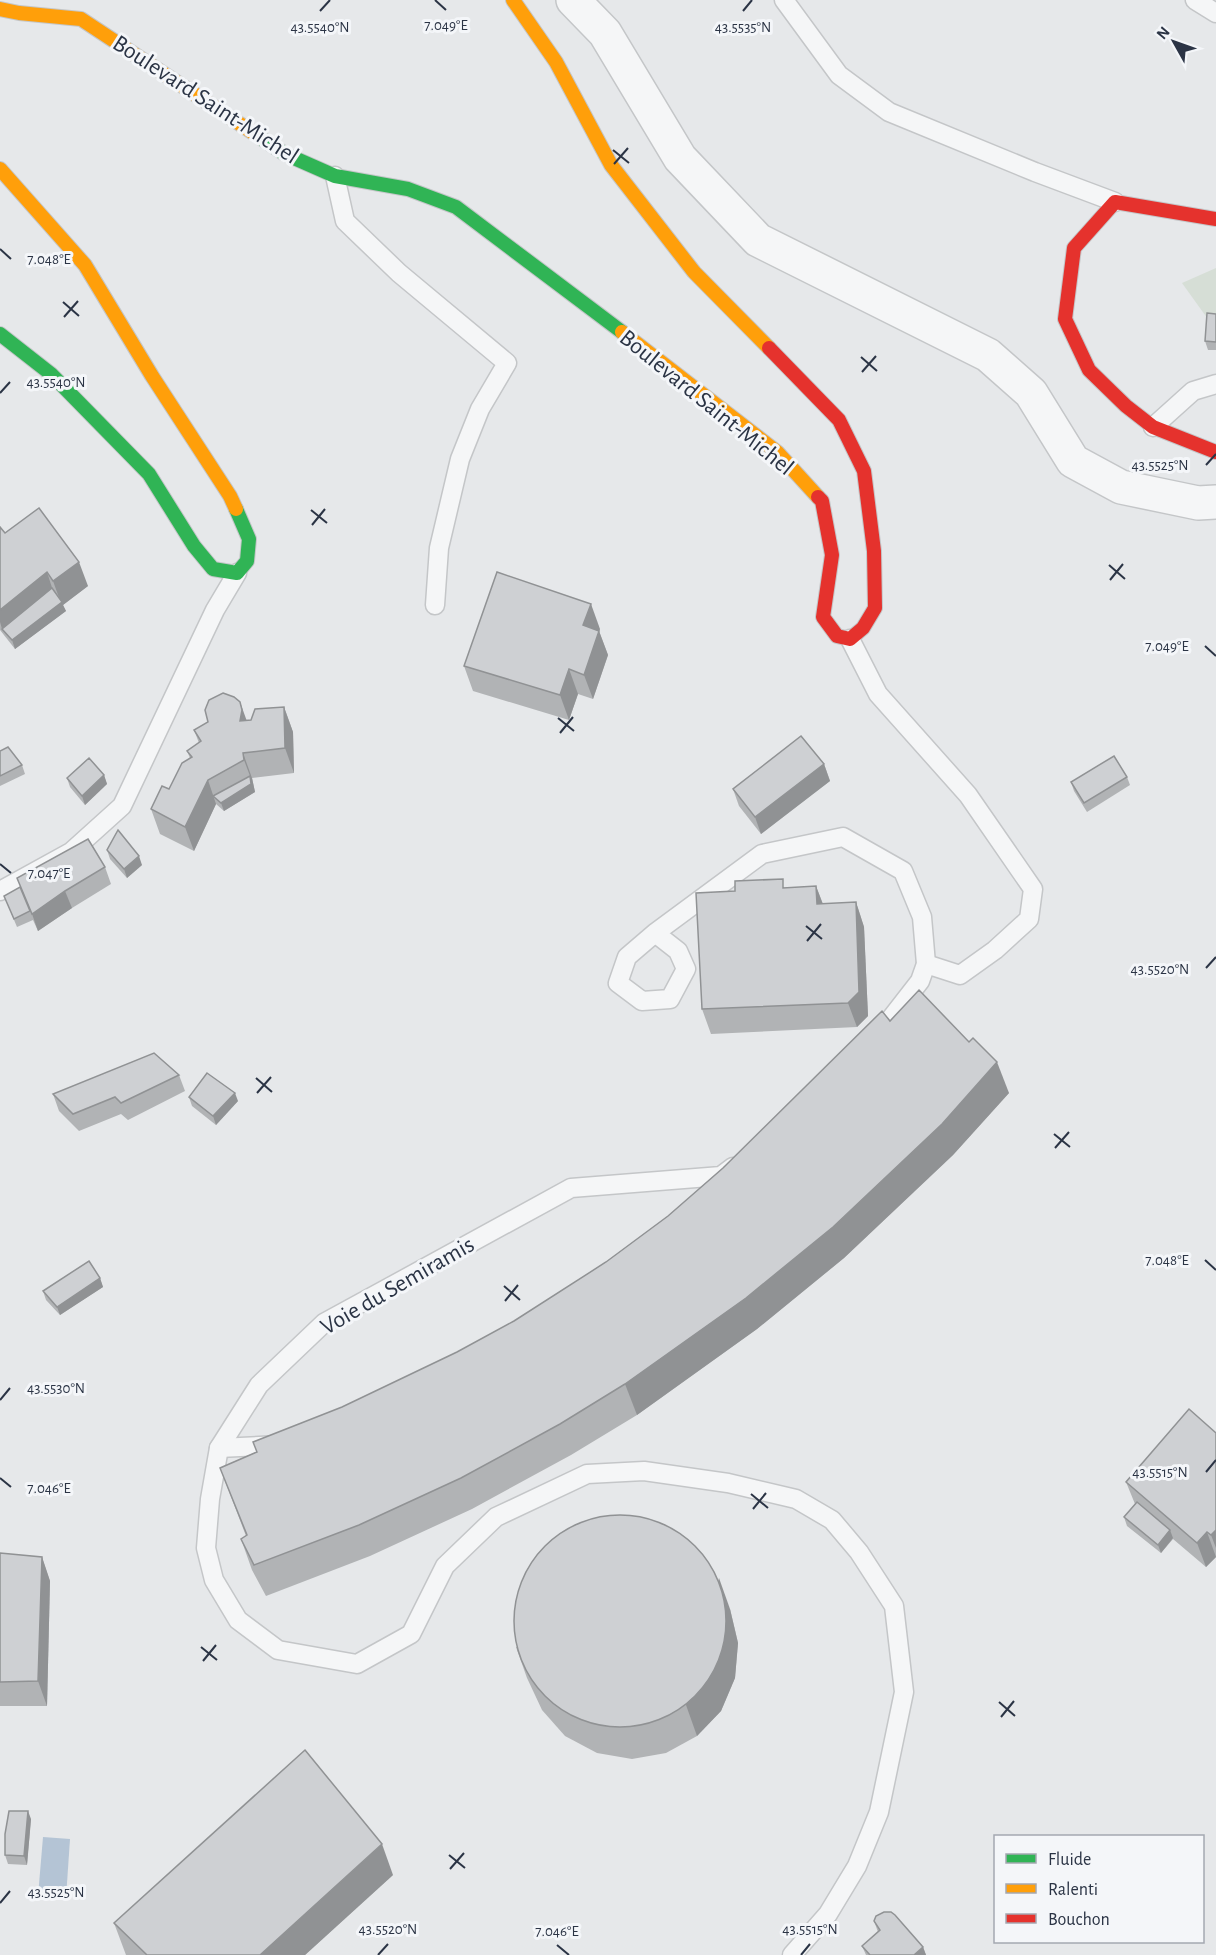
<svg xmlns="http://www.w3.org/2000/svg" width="1216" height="1955" font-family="'Alegreya Sans',sans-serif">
<rect width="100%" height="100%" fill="#e6e8ea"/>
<!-- green -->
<path fill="#d6ded6" d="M1216 268V322H1210L1182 283Z"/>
<!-- water -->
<path fill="#b4c4d5" d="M43 1837 70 1839 66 1898 38 1896Z"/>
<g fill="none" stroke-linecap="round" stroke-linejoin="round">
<defs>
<g id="lane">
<path d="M784 0 839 75 889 112 1035 172 1115 202"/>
<path d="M1195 0 1216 13"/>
<path d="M335 176 345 221 399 273 507 363 480 409 460 459 439 548 435 605"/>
<path d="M1153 427 1193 391 1216 384"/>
<path d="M850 639 878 694 968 795 1033 889 1029 919 995 950 960 975 926 964"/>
<path d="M0 891 71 852 122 806 215 610 237 573"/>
<path d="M655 933 678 951 686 969 670 999 642 1001 618 983 627 957 655 933 762 854 843 837 903 871 922 917 926 964 920 981 885 1026 874 1037"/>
<path d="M733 1167 721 1176 571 1188 324 1323 259 1385 219 1448 210 1499 206 1548 214 1580 238 1620 278 1650 357 1664 411 1634 445 1566 496 1517 587 1474 644 1471 728 1483 796 1499 832 1520 859 1552 894 1606 904 1692 879 1812 857 1866 828 1914 792 1955"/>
<path d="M219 1448 279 1445"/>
</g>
<path id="street" d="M573 0 605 33 680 158 758 240 988 355 1031 393 1073 461 1121 487 1198 503 1216 502"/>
<g id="fast">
<path d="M261 138 285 154 335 176 408 189 456 207 622 332"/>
<path d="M0 334 51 374 149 474 194 546 213 569 237 573 247 561 249 539 236 509"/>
</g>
<g id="slow">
<path d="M513 0 556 62 611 165 694 272 769 348"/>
<path d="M0 9 19 13 81 19 261 138"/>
<path d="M0 169 85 265 152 376 230 496 236 509"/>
<path d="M622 332 777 452 818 497"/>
</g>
<g id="jam">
<path d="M1216 219 1115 202 1074 248 1065 319 1089 370 1126 406 1153 427 1216 452"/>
<path d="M769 348 839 420 864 471 874 551 875 608 863 628 850 639 837 636 823 617 832 555 822 501 818 497"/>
</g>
</defs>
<!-- lane casing -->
<use href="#lane" stroke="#c4c6c8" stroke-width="21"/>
<!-- street casing -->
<use href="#street" stroke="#c4c6c8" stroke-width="36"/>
<!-- fast casing -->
<use href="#fast" stroke="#c4c6c8" stroke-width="16"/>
<!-- slow casing -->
<use href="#slow" stroke="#c4c6c8" stroke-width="16"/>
<!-- jam casing -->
<use href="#jam" stroke="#c4c6c8" stroke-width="16"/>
<!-- lane -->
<use href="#lane" stroke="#f5f6f7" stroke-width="18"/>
<!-- street -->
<use href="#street" stroke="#f5f6f7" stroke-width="33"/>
<!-- fast -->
<use href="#fast" stroke="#30b455" stroke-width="14"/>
<!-- slow -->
<use href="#slow" stroke="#ff9f0a" stroke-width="14"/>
<!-- jam -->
<use href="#jam" stroke="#e5322d" stroke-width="14"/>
</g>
<!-- wall -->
<g fill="#b1b3b5">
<path d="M1216 314V350H1208L1205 341Z"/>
<path d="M0 527 5 533 88 586 63 605 66 611 15 649 0 630Z"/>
<path d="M600 629 599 631 608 655 593 699 578 694 569 720 473 691 464 666Z"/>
<path d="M284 707 293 732 294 773 252 778 255 792 224 811 216 804 194 851 160 834 151 809 169 789 190 758 187 751 199 743 194 730 251 720Z"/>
<path d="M0 751 22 765 25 774 0 786Z"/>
<path d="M824 764 830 781 761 834 739 806 733 789Z"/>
<path d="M104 775 107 784 85 805 70 787 67 778Z"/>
<path d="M1127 777 1130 785 1087 812 1074 791 1071 782Z"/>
<path d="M107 850 142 865 127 878 110 859Z"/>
<path d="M105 867 111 884 72 908 38 931 33 920 17 927 4 896Z"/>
<path d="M816 886 823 904 856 902 864 927 868 1016 857 1027 711 1034 702 1009 735 891Z"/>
<path d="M890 1021 1009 1093 953 1155 844 1258 757 1329 637 1415 571 1455 472 1509 370 1556 266 1596 252 1570 241 1539 246 1536 220 1468 256 1452 342 1407 457 1352 514 1321 606 1262 668 1216 723 1168Z"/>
<path d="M179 1075 185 1091 128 1120 121 1114 79 1131 59 1111 53 1094Z"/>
<path d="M189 1097 238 1101 216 1125 192 1106Z"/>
<path d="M100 1278 103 1287 60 1315 46 1300 43 1291Z"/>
<path d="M1216 1433V1557L1206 1567 1173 1539 1161 1553 1127 1526 1124 1517 1135 1504 1126 1482Z"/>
<path d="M0 1553 42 1557 50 1581 47 1706H0Z"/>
<path d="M730 1609 738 1643 735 1678 721 1711 697 1736 666 1753 632 1759 597 1753 565 1736 542 1710 527 1678 516 1647Z"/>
<path d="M31 1819 27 1865 8 1864 5 1855Z"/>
<path d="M393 1875 305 1955H126L114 1923Z"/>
<path d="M874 1921 923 1947 926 1955H866L862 1946 878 1932Z"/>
</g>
<!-- shaded-wall -->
<g fill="#909294">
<path d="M79 562 88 586 63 605 66 611 15 649 12 640 61 603 53 581Z"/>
<path d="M47 572 55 597 2 629 0 622V610Z"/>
<path d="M591 604 600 629 592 649 583 625Z"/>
<path d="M599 631 608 655 593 699 584 675Z"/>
<path d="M569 669 578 694 569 720 560 695Z"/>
<path d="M240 702 249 727 240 721Z"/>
<path d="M284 707 293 732 294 773 285 748Z"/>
<path d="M243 753 252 778 255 792 224 811 221 803 250 776 244 760Z"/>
<path d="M824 764 830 781 761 834 755 817Z"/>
<path d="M104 775 107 784 85 805 82 796Z"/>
<path d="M208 780 216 804 194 851 185 827Z"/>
<path d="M139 856 142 865 127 878 124 869Z"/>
<path d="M816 886 825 910 817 904Z"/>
<path d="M65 891 72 908 38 931 32 914Z"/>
<path d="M856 902 864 927 868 1016 857 1027 848 1003Z"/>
<path d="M997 1062 1009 1093 953 1155 844 1258 757 1329 637 1415 625 1384Z"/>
<path d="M235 1093 238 1101 216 1125 213 1116Z"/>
<path d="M100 1278 103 1287 60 1315 57 1307Z"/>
<path d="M1170 1530 1173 1538 1161 1553 1158 1545Z"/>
<path d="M1216 1530V1548L1211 1535Z"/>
<path d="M1207 1532 1216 1557 1206 1567 1197 1543Z"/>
<path d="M42 1557 50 1581 47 1706 38 1681Z"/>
<path d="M719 1578 730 1609 738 1643 735 1678 721 1711 697 1736 686 1705Z"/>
<path d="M28 1811 31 1819 27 1865 24 1856Z"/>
<path d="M382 1844 393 1875 305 1955H260Z"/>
<path d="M923 1947 926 1955H914Z"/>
</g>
<!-- building -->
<g fill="#ced0d3" stroke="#909294" stroke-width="1.5">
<path d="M1207 313 1216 314V342L1205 341Z"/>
<path d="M39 508 79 562 53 581 47 572 0 610V527L5 533Z"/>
<path d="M497 572 591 604 583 625 599 631 584 675 569 669 560 695 464 666Z"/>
<path d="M52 588 62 602 12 640 2 629Z"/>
<path d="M223 693 234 697 240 702 242 710 240 721 251 720 255 709 284 707 285 748 243 753 244 760 208 780 185 827 151 809 162 786 169 789 182 763 192 757 187 751 201 741 194 730 208 722 205 710 209 700Z"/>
<path d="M801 736 824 764 755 817 733 789Z"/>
<path d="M8 747 22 765 0 776V751Z"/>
<path d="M1114 756 1127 777 1084 803 1071 782Z"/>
<path d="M89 758 104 775 82 796 67 778Z"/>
<path d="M250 776 251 784 221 803 213 796Z"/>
<path d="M118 830 139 856 124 869 107 850Z"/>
<path d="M88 839 105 867 65 891 32 914 17 878Z"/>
<path d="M783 879V888L816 886 817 904 856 902 859 992 848 1003 702 1009 696 893 735 891V881Z"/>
<path d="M20 887 30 911 14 919 4 896Z"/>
<path d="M919 990 969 1042 973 1038 997 1062 942 1124 833 1227 746 1298 625 1384 560 1424 461 1478 359 1525 254 1565 241 1539 247 1535 220 1468 257 1452 253 1442 342 1407 457 1352 514 1321 606 1262 668 1216 723 1168 882 1011 890 1021Z"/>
<path d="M154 1053 179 1075 121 1103 115 1097 73 1114 53 1094Z"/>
<path d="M207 1073 235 1093 213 1116 189 1097Z"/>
<path d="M89 1261 100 1278 57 1307 43 1291Z"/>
<path d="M1189 1409 1216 1433V1530L1211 1535 1207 1532 1197 1543 1126 1482Z"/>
<path d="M1137 1502 1170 1530 1158 1545 1124 1517Z"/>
<circle cx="620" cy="1621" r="106"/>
<path d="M0 1553 42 1557 38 1681 0 1682Z"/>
<path d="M305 1750 382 1844 260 1955H147L114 1923Z"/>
<path d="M9 1811H28L24 1856 5 1855V1834Z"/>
<path d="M884 1912H891L895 1915 923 1947 914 1955H870L862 1946 880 1930 874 1921 876 1916Z"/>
</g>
<!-- ticks -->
<path fill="none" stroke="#2b3445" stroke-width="2" d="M435 0 446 10M320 11 330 0M743 11 752 0M613 150 629 163M614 164 628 148M0 249 11 259M63 302 79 316M64 317 78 301M861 357 877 371M862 372 876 356M0 393 10 382M1206 465 1216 454M311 510 327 523M312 525 325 509M1109 565 1125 579M1110 580 1123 564M1205 646 1216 656M558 718 574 731M560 733 573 717M0 864 11 873M806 926 822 939M807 941 821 924M1206 968 1216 957M256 1078 272 1092M257 1093 271 1077M1054 1134 1070 1147M1055 1148 1069 1132M1205 1260 1216 1270M504 1286 520 1300M505 1301 518 1285M0 1400 10 1388M1206 1472 1216 1460M0 1478 11 1487M751 1494 768 1508M753 1509 766 1493M201 1647 217 1660M203 1661 216 1645M999 1702 1015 1716M1001 1717 1014 1701M449 1855 465 1868M450 1869 464 1853M0 1903 10 1891M557 1945 569 1955M378 1955 388 1944M801 1955 810 1944"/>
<g text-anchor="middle" stroke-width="6" stroke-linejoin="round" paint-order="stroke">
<!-- street labels -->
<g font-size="24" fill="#2b3445" stroke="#f4f6f9">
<text transform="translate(206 99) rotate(33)" y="8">Boulevard Saint-Michel</text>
<text transform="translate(707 402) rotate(39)" y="8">Boulevard Saint-Michel</text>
<text transform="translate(397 1285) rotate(-30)" y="8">Voie du Semiramis</text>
</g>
</g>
<g font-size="15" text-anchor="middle" fill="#2b3445" stroke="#f4f6f9" stroke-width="6" stroke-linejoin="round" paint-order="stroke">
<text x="446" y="30">7.049°E</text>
<text x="320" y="32">43.5540°N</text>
<text x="743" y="32">43.5535°N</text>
<text x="49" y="264">7.048°E</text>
<text x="56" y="387">43.5540°N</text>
<text x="1160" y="470">43.5525°N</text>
<text x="1167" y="651">7.049°E</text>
<text x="49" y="878">7.047°E</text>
<text x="1160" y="974">43.5520°N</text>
<text x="1167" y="1265">7.048°E</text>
<text x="56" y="1393">43.5530°N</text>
<text x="1160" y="1477">43.5515°N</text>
<text x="49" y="1493">7.046°E</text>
<text x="56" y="1897">43.5525°N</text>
<text x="388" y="1934">43.5520°N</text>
<text x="810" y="1934">43.5515°N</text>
<text x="557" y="1936">7.046°E</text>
</g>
<!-- legend -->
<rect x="994" y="1835" width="210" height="108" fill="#f4f6f9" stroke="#a4a8b1" stroke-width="1.5"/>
<rect x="1006" y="1854" width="30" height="9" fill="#30b455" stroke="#a4a8b1" stroke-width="1.5"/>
<text x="1048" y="1865" font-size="18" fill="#2b3445">Fluide</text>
<rect x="1006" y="1884" width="30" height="9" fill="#ff9f0a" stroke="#a4a8b1" stroke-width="1.5"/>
<text x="1048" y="1895" font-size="18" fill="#2b3445">Ralenti</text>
<rect x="1006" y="1914" width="30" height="9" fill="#e5322d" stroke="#a4a8b1" stroke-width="1.5"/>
<text x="1048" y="1925" font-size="18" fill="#2b3445">Bouchon</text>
<!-- north arrow -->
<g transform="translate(1174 42) rotate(310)" stroke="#f4f6f9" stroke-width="4.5" paint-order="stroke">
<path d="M0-4.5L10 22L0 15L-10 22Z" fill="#2b3445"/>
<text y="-9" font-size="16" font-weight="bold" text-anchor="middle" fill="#2b3445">N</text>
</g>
</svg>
